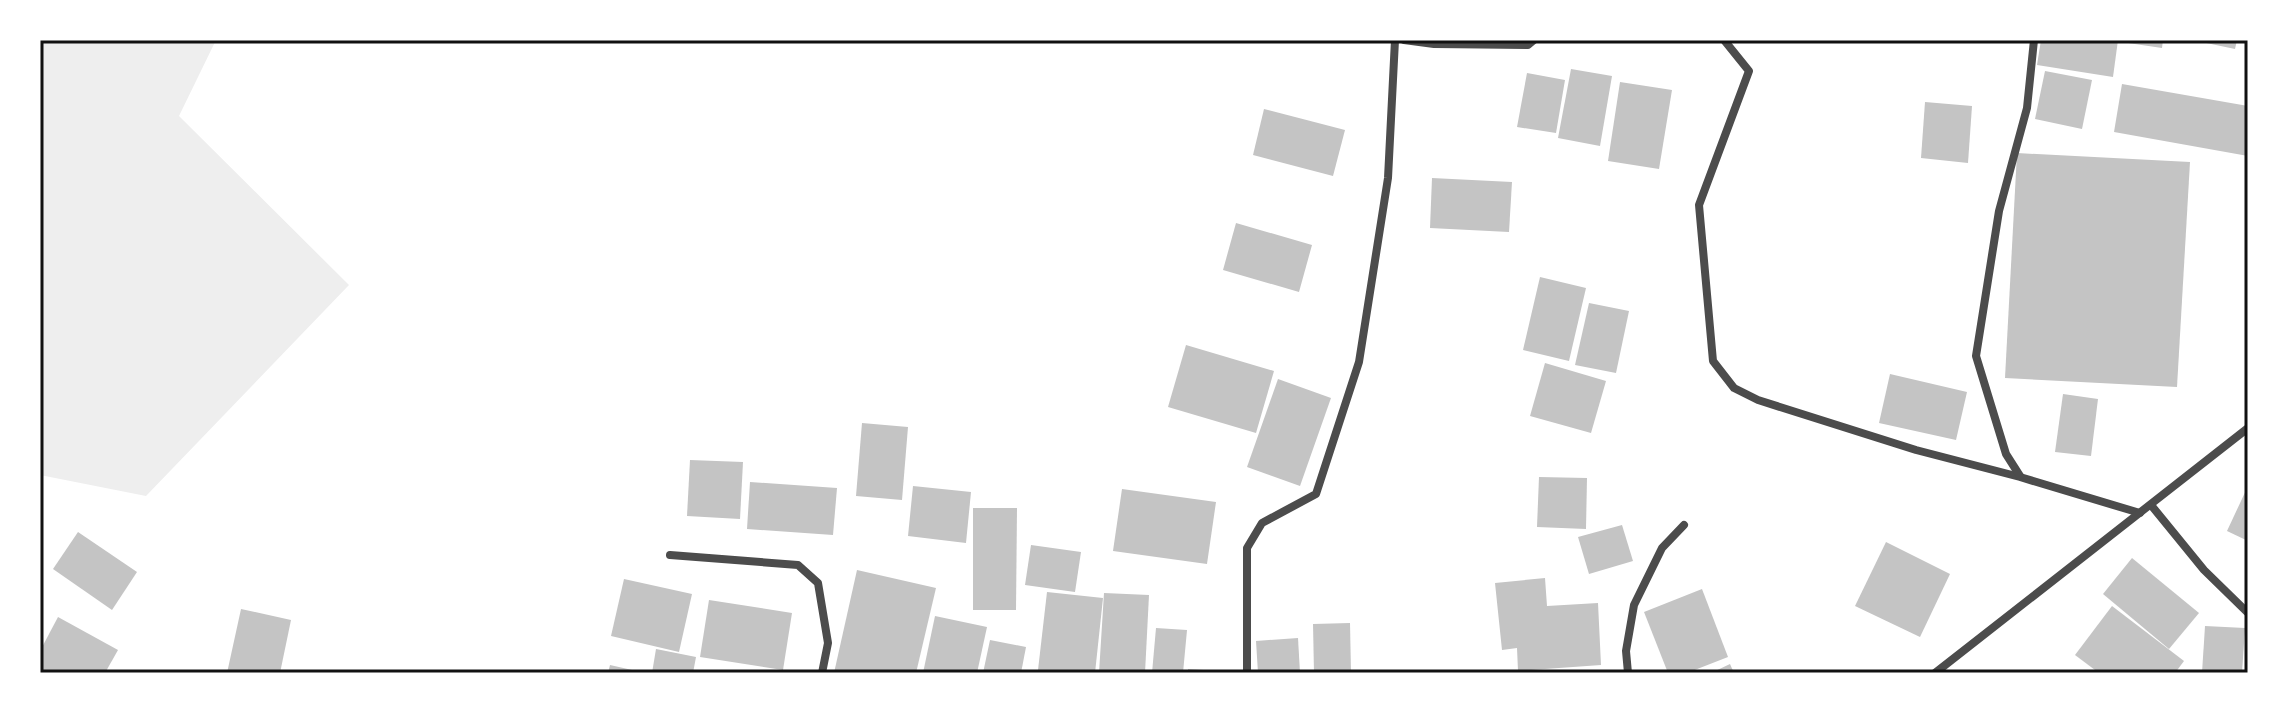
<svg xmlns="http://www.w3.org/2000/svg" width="2288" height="713" font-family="'Titillium Web',sans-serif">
<rect width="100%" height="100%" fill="#fff"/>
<!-- green -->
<path fill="#eee" d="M40 40H216L179 116 349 285 146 496 40 475Z"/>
<!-- building -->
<g fill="#c4c4c4">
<path d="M2041 40H2118L2113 77 2037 65Z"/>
<path d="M2129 40H2163L2162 48 2128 43Z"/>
<path d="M2192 40H2237L2235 49Z"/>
<path d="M1571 69 1612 76 1600 146 1558 138Z"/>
<path d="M2045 71 2092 80 2082 129 2035 119Z"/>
<path d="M1527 73 1565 80 1556 133 1517 127Z"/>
<path d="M1620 82 1672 90 1659 169 1608 161Z"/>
<path d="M2122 84 2248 106V156L2114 132Z"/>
<path d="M1925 102 1972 106 1968 163 1921 158Z"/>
<path d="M1264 109 1345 130 1333 176 1253 155Z"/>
<path d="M2017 153 2190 162 2177 387 2005 378Z"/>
<path d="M1432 178 1512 182 1509 232 1430 228Z"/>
<path d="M1236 223 1312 245 1299 292 1223 270Z"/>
<path d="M1540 277 1586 288 1569 361 1523 350Z"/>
<path d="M1589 303 1629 311 1616 373 1575 365Z"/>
<path d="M1186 345 1274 371 1256 433 1168 407Z"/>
<path d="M1545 363 1606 381 1591 433 1530 416Z"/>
<path d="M1890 374 1967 392 1956 440 1879 423Z"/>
<path d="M1278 379 1331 398 1300 486 1247 467Z"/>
<path d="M2063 394 2098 399 2091 456 2055 452Z"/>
<path d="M862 423 908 427 902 500 856 496Z"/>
<path d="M690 460 743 462 740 519 687 516Z"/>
<path d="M1539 477 1587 478 1586 529 1537 527Z"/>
<path d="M750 482 837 488 833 535 747 529Z"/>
<path d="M913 486 971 492 966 543 908 536Z"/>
<path d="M2248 486V541L2227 531Z"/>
<path d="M1122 489 1216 502 1207 564 1113 551Z"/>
<path d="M973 508H1017L1016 610H973Z"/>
<path d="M1622 525 1633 561 1589 574 1578 537Z"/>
<path d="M78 532 137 572 112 610 53 569Z"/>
<path d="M1886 542 1950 574 1920 637 1855 606Z"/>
<path d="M1031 545 1081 552 1075 592 1025 585Z"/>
<path d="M2132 558 2199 613 2169 649 2103 594Z"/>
<path d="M857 570 936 588 916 673H834Z"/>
<path d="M1545 578 1547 606 1598 603 1601 665 1518 671 1517 648 1502 650 1495 583Z"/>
<path d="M624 579 692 594 679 652 611 636Z"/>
<path d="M1702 589 1728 657 1687 673H1668L1644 612Z"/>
<path d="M1047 592 1103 598 1095 673 1038 670Z"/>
<path d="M1104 593 1149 595 1145 673H1099Z"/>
<path d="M709 600 792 613 783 670 700 657Z"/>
<path d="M2112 606 2184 661 2175 673H2099L2075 655Z"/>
<path d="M241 609 291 620 280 673H227Z"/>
<path d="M935 616 987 627 977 673H923Z"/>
<path d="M58 617 118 650 105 673H40V651Z"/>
<path d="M1350 623 1351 673H1314L1313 624Z"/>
<path d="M2205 626 2245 628 2242 673H2202Z"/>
<path d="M1156 628 1187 630 1183 673H1152Z"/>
<path d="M1298 638 1300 673H1258L1256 641Z"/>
<path d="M990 640 1026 647 1021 673H983Z"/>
<path d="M656 649 696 657 693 673H652Z"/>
<path d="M1730 664 1734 673H1711Z"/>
<path d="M610 665 641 672V673H608Z"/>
<path d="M1188 669 1219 671V673H1188Z"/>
</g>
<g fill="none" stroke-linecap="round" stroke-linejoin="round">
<!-- minor -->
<g stroke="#4c4c4c" stroke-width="8">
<path d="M1404 40 1434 44 1528 45 1534 40"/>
<path d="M1724 40 1749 71 1699 205 1713 361 1734 388 1758 400 1916 450 2020 477 2140 513"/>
<path d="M2020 476 2006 454 1976 356 1999 211 2027 108 2034 40"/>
<path d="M2151 505 2204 570 2248 613"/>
<path d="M670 555 798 565 818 583 828 643 822 673"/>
<path d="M1247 673V548L1262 523 1316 494 1359 362 1388 178 1395 40"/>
<path d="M1628 673 1626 651 1634 605 1662 548 1684 525"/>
<path d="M1935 673 2248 428"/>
</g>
</g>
<!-- border -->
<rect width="2288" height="713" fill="none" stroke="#ffffff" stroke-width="84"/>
<rect x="42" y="42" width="2204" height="629" fill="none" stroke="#111" stroke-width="3"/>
</svg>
